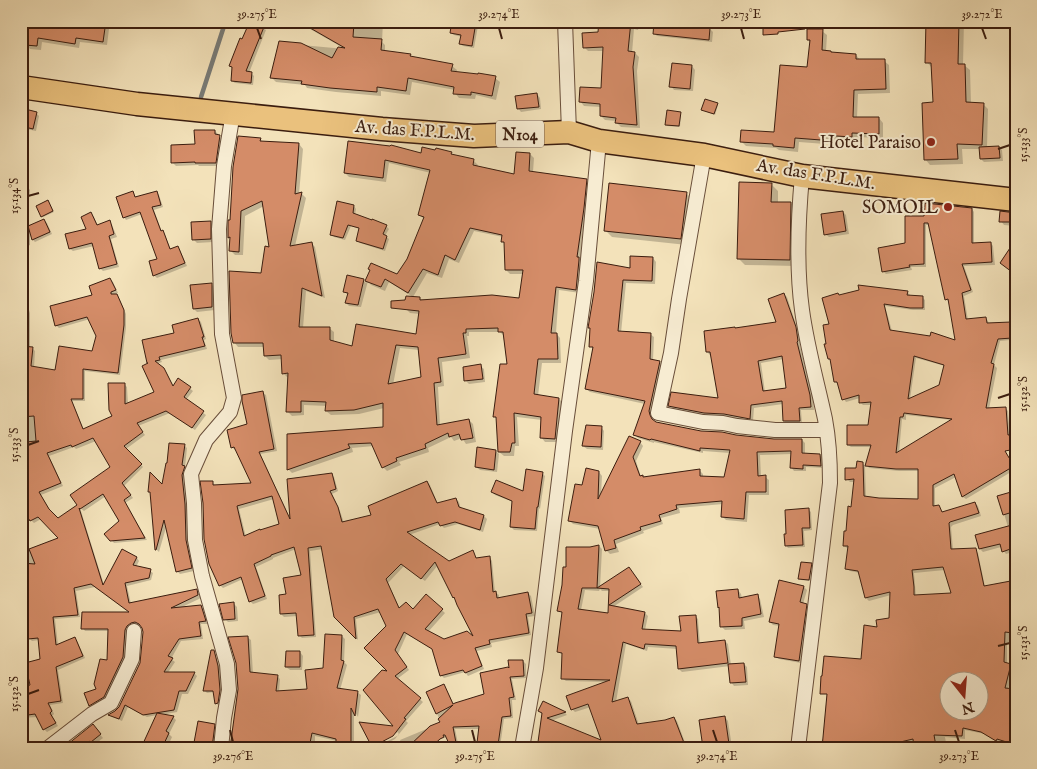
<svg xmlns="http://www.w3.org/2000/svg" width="1037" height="769" font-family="'IM FELL English',serif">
<rect width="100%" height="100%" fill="#f3e2ba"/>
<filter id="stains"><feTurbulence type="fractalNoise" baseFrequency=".004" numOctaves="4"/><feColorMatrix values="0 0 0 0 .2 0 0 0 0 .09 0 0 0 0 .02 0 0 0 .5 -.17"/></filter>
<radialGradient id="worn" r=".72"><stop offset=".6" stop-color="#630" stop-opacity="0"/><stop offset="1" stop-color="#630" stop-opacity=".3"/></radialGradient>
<!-- shadow -->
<g fill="#0003" fill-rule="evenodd">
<path d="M29 21H110L107 45 80 42 79 48 42 42 41 50 30 49 26 44Z"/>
<path d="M296 21H383L382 42 385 45V52L410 55 413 58 452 66 457 70 456 73 495 78 500 82 496 100 476 95 475 99 459 98 455 93V90L412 82 410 95 381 91V96L336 92 307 88 305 85 276 82 272 78 280 43 345 49Z"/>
<path d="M453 21 476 23 478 26 474 48 463 46 460 44 462 37 454 35 451 33Z"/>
<path d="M600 21H640L638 30 634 29 632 53H635L639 57 637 71 640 128 621 127 617 123V121L605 120 601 116V107L584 106 580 101 602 90 604 51H588L584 47 599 33Z"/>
<path d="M943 21H964L963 65H964L970 70 971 103 983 104 988 109 987 148 999 147 1002 150 1003 161 984 162 981 159V149H962L963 164 930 165 925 159 934 104 932 68 927 62Z"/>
<path d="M263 28 266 30 249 73H251L254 76 253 85 235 83 232 81 233 69 231 66Z"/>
<path d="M710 29 713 32 712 42 657 36 654 33Z"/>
<path d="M822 31 827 35 826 51 833 54 856 55 860 60 884 61 889 65 890 93 858 94 857 118H879L883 123V138L856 137V141L825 139V144L799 142 798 152 779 150 776 148 746 146 741 141 775 133 808 68 811 43 808 40Z"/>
<path d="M692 66 695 70 693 91 674 90 671 86Z"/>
<path d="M537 94 540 98 541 109 521 112 518 108Z"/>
<path d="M717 104 718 105 715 115 702 110Z"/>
<path d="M21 110 36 113 39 116 36 131 21 128Z"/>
<path d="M680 113 681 114 680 127 667 126 666 124Z"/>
<path d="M215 131 218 134V136L223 139 219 166H199L198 165 176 166 173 163Z"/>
<path d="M260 139 263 142 299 144 303 149 299 194H302L306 198 295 246 311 243 315 247 325 298 306 291 303 328H329L334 332V342L353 348 417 335 420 314 410 313 406 309 407 297 428 300 520 299 524 274H510L506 270V245L502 241 503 237 474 231 459 263 449 259 442 278 427 273 413 297 389 282 385 291 371 285 368 281 361 307 349 306 346 303 348 295 344 291 348 277 364 281 366 283 371 270 398 276 408 259 424 219 420 215 431 173 389 163 386 182 349 177 345 173 349 142 422 154 451 153 454 156 473 160 478 165 477 167 516 176 530 154 534 158 533 172 586 180 590 184 581 261 583 263 580 293 559 290 556 333 560 338 561 363H542L538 396 559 399 563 403 559 442H545L541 437 542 420 517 417 519 446H515L514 456H504L499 452 498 420 495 417 508 366 503 335 500 332H469V336H467L470 358 442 362 444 386 438 387 440 426 469 420 473 424 476 442 466 444 462 438 454 441 451 437 428 448 429 452 399 462 401 465 387 471 383 467 374 446 352 448 353 452 292 473 288 469V435L385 428 384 408 359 414 331 415 326 411 327 406 304 405V415L292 416 288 412 289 377H287L283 373V359L269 360 265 356 264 347H238L234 342 262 274 270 248 264 206 245 216 243 255H235L231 251V239L229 237ZM400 348 419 350 423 378 393 385Z"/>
<path d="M771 184 778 191V203H791L798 210 796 266 745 265 738 258Z"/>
<path d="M21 186H26L30 190 29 199 21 198Z"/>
<path d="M157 192 159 195 163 207 154 210 162 232 165 235 171 250 178 248 180 250 187 266 157 278 154 275 158 259 142 214 126 220 124 217 133 193 136 198Z"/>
<path d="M686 193 693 200 687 245 612 237 605 230Z"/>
<path d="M48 201 54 212 43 217 42 216Z"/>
<path d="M354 206 356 209 355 215 386 226 389 229 385 236 389 239 385 251 360 243 357 240 360 229 351 226 345 240 334 237 332 234Z"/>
<path d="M972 209 974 212V244L991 243 993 246 995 265 964 266 973 292 964 296 968 320 985 318 988 321 989 324 1012 323 1014 325 1010 340 1000 341 994 365 997 368 989 409 1005 408 1008 411 1010 436 1016 435V450L1000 444 1016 469 966 499 963 497 956 477 935 488V507L939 506 943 513 975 503 978 506 981 516 953 525 951 527 953 550H975L978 553 985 587 953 624 1016 630V644L1007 643V664L1011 665 1014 668 1008 689 1016 692V746L1000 741 999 743 985 734 965 730V739L945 737 947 748H913L912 742 888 748H821L822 739 824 740 862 660 879 628 890 619 891 595 869 601 866 598 860 573 850 571 847 569 849 548H847L844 546 852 508 855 482H850L847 479 862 463 865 466 866 498 920 501 919 471H899L869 468 867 465 872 447H851L848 445 869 426 872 405H863L860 402V398L846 402 844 399 838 385 836 382 832 361 829 358 827 345 831 325 840 296 907 292 910 295V297H922L925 300V310H913L885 306 892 331 956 342 950 303 946 299 930 225H926V267H911L912 270 886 274 883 271 906 245 925 218ZM916 358 945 366 940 386 910 399ZM906 415 952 420 899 453 902 419 906 420ZM945 570 952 595 916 597 914 573ZM950 682H980V712H950Z"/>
<path d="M843 212 846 215 849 234 829 237 825 234Z"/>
<path d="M91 214 94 217 98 226 110 222 112 225 117 237 111 239 119 267 103 271 100 268 94 246 73 251 70 249 87 230Z"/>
<path d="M1016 214V226L1004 225 1001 221Z"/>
<path d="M44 220 47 223 52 234 35 242 33 240 30 233V245L28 246V248L21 249V229L29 227Z"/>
<path d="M210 222 214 226 213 242 197 243 194 240Z"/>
<path d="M653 258 656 262 655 284 626 283 621 333 650 334 654 337 653 360 660 362 663 365 652 415 653 422 701 432 774 440H802L805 443V454L820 455 823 458 824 468 806 467V471H794L791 467 792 454 760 455 761 477H765L769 480V495H749L747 522 726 520 723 517V504L679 508 680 513 661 518 663 524 643 531 644 533 616 544 619 552 610 554 606 550 600 529 573 524 569 520 583 487 599 472 602 476 601 495 640 442 643 446 636 461 641 477 644 478 699 470 703 474V477L725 478 730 453 703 451V453L654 442V443L638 438 635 435 645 404 590 392 586 389 594 350 591 346V329L590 327 631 269Z"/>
<path d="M110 279 113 282 118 293 116 294 119 298 126 314V328L120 375 85 371V401H72L84 430 114 417 124 384 127 387 128 404 156 393 149 364 176 333 198 319 201 322 206 339 204 340 207 349 161 360 162 362 156 364 166 372 174 387 179 380 193 391 186 400 206 415 195 430 170 413 138 426 145 435 126 449 143 467 124 486 133 498 125 503 147 540 114 543 106 534 120 521 106 496 84 511 80 508 104 585 122 551 137 558 139 561 136 567 150 571 153 573 151 580 127 586 131 604 196 590 199 593 201 598 180 608 201 606 204 609 208 624H201L203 639 181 641 171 659 175 662 167 674 194 673 197 676 188 694H182L177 712 161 715 173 717 176 720 169 734 172 737 168 746 172 748H140L141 744 143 745 157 715 147 717 128 707 122 721 113 717 110 715 120 707 141 663 144 632 142 626 139 625H134L126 660 107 699 92 708 90 705 98 690 108 662 110 631H85L83 628 131 613 95 587 76 591 80 617 55 619 58 645 74 639 77 641 85 658 58 670 63 703 50 705 54 714 52 716 58 726 47 732 44 729 38 717 21 718V672L36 700 41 660 39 640 32 641 29 638 26 612 24 606H21V553L60 538 41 519 34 523 31 520 28 453H21V290L24 293 30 313V348L33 349 35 351 34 368 56 372 93 353 98 336 90 319 59 328 56 325 94 296ZM96 441 111 467 79 505 58 520 52 514 41 495 63 486 49 456 74 447 76 449Z"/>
<path d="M211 284 214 287 215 310 197 312 194 309Z"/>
<path d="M784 294 787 297 798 331 801 344 800 345 813 399 814 410H801L802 424H787L784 421 783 404 754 408 753 421 728 417 708 416 673 409 670 406 719 400 712 355H710L707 352 778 323ZM784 359 788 389 765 392 761 363Z"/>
<path d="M480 366 484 369 485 382 469 384 466 381Z"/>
<path d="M263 393 266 395 277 451 260 454 291 520 331 474 334 477 338 491 332 494 340 511 344 523 373 516 427 482 430 485 438 504 456 499 459 502 461 509 484 516 487 519 483 532 458 524 444 528 440 524 409 535 449 562 472 552 477 559 490 558 492 561 495 592 499 595V599L528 593 531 596 535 616 528 617 531 635 491 643 492 647 477 651 484 669 468 676 465 672 444 678 441 675 434 650 407 634 398 654 409 670 397 679 423 702 406 721 408 723 395 739 378 748H374L399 735 398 732 372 746 395 728 388 626 381 612 356 619 358 640 335 616 323 549 310 551 316 637 302 638 299 635 298 616 284 617 281 614 287 596 302 576 296 549 273 558V559L256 567 267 599 253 604 250 601 243 579 223 588 220 585 212 482 215 485V487L253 484 237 450H235L232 447 248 425ZM274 499 281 524 246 537 239 509ZM438 565 477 641H444L428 632 445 613 426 596 413 611 400 609 388 583 404 566 425 581Z"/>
<path d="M601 427 604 431 603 450 587 449 583 446Z"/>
<path d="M184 445 187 448 185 467 187 470 189 544 194 571 180 574 177 571 167 524 159 552 156 549 163 487Z"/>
<path d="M496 451 499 454 497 472 480 470 476 467Z"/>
<path d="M542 473 545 476 540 509 539 508 537 531 514 530 511 527 513 502 495 495 492 492 524 493Z"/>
<path d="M1011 493 1014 496 1016 502V551L1006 554 1001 547 983 552 980 549 1008 527 999 497Z"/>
<path d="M808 509 811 512 812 530 804 531 805 547 788 548 786 545Z"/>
<path d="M599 546 602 549 600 588 629 569 643 587 613 607 645 613 648 616 645 630 682 632 695 616 698 619 700 644 725 641 728 644 731 665 744 664 747 667 748 685 734 686 731 682 730 666 682 672 679 669 678 649 648 647 647 651 626 644 616 702 627 698 631 701 639 725 665 721 674 718 677 721 687 748H560L542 745 539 742 542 714 539 711 543 702 565 713 567 715 551 721 603 742 591 707 575 712 572 709 607 682 566 681 562 678 563 655 559 652 563 614 559 610 568 568 590 549ZM600 589 602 591H610L609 615 581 610 585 590 599 591Z"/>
<path d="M811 564 812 566 810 581 801 580 800 578Z"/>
<path d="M780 581 804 587 807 590 803 604 806 605 809 608 801 663 779 659 776 657 780 626 773 625 770 622Z"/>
<path d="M738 590 741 594 742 598 757 595 760 599 764 617 744 621 745 629 725 630 722 627 720 608 719 607Z"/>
<path d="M234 604 237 607 238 621 228 622 225 619Z"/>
<path d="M342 636 345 639 344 662 347 665 340 690 357 692 361 695 358 717 354 710V748H338L337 741 315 736V748H231L247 637 251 640 253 674 277 676 280 679 279 692 308 690 324 669Z"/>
<path d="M213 651 215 653 220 669 222 692 219 705H218L216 703 214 692 207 693 205 691Z"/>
<path d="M300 652 303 656 302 670H290L286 667Z"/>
<path d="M523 661 526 664V678L512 679 516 700H512L513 718 504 719 500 747 481 745 478 742 480 729H455L459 748H452L448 737 414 746 429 748H404L402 745 400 740 441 723 428 693 444 686 446 689 454 704 486 695 508 669Z"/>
<path d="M725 717 728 721 732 747 705 748Z"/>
<path d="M214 725 217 728 215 748H194Z"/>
<path d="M95 728 103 738 90 748H65Z"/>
</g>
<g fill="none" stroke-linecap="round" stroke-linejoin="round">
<!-- stream -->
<path stroke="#787b77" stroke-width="4.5" d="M201 97 225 23V21"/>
</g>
<!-- building -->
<g fill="#d48c68" stroke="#3b1d0f" fill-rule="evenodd">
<path d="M28 21H106L103 42 76 38 75 44 38 38 37 46 25 45Z"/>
<path d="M250 21 264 27 246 71 252 72 251 83 231 81 232 67 229 66 240 38 242 39Z"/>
<path d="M298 21H343L354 23 353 37 382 39 381 50 411 54 410 56 453 64 451 71 478 74V73L496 76 492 96 471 92V95L453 94 454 87 408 78 406 91 377 87V92L330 88 301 84 302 81 270 78 279 41 301 43 332 58 338 47 345 48Z"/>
<path d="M452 21 476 22 472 46 459 44 461 35 450 33Z"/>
<path d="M599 21H631L628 51 635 52 633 67 637 125 615 123 616 118 600 116V104L579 102 580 87 601 88 603 47 583 48 582 33 598 32Z"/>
<path d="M763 21H805V29L778 32V34L763 35Z"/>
<path d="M926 21H959L958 64H965L966 102 984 103 982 145 957 144 958 159 924 160 922 103 933 102 931 63H925Z"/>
<path d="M654 23 710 28 709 40 653 34Z"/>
<path d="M807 29H823L822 50 831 51V52L856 54V59H885L886 89 854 90 853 117H879V134L852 133V137L821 135V140L795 138 794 148 773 146V144L740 142 741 130 774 132 780 65 807 67 810 40H807Z"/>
<path d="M672 63 692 65 690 89 669 87Z"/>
<path d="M537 93 539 107 517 109 515 96Z"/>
<path d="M705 99 718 103 714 114 701 110Z"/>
<path d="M21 108 37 112 33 129 21 126Z"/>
<path d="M667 110 681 112 679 126 665 125Z"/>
<path d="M194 130H215V134L220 135 216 163H195V162L171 163V145L195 144Z"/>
<path d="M238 136 261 138 260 141 299 143 295 194 302 192 290 246 312 242 322 296 302 288 299 327H330V340L352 346 356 324 416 334 419 311 391 308V301L405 300 406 296 420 297V300L492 295 519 298 523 270H505L504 242H501L502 235 470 228 455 260 445 255 438 275 423 269 408 293 385 279 381 287 365 281 370 270 368 269 371 263 397 274 407 259 424 217 418 215 430 170 385 160 383 178 344 173 348 141 390 146 391 145 421 153 422 147 435 150 436 148 452 152 451 154 474 159 473 165 514 174 516 152 530 153 529 171 587 179 584 208 577 257H579V260L576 290 556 287 551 333H557L558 359H538L534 394 559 398 555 439 540 438 541 417 514 413 515 443H512L510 452H498L496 417H493L500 364H507L503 332H498V328L466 329V333H463L466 354 438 358 441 382 434 383 437 425 469 419 473 438 461 440 459 434 449 437 448 433 425 444 426 448 396 458 397 461 382 468 371 443 348 444 350 448 287 470V434L383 427V403L354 410 325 411 326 402 301 401V412H286L288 373 282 374 281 355 264 356 263 343H233L231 333 229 271 261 273 265 246 269 247 262 201 241 211 239 252 229 251 230 237 228 238V220H230L233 167ZM396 345 418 347 421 377 388 384Z"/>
<path d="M999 146 1000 158 980 159 979 147Z"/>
<path d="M739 182 772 183 771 202H791L790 260 737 259Z"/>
<path d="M609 183 687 192 681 239 604 231Z"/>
<path d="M133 191 135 197 157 191 161 205 152 207 161 231 163 230 170 249 178 246 185 263 153 276 149 261 157 259 140 212 123 218 116 197Z"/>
<path d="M48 200 53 211 41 217 36 206Z"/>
<path d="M337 201 354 205 353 213 372 220V219L387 225 383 234 387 236 383 249 356 241 359 228 348 225 343 238 330 235Z"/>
<path d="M925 203 972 208V243L991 242 992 262 962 264 971 290 962 293 966 319 986 317 987 323 1011 322 1012 338 998 339 991 363 994 364 986 408 1006 407 1008 435 1016 434V449L1005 451 1014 466 962 497 954 474 933 485V506L939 505 942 512 975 502 979 513 950 522 949 523 951 549 976 548 984 586 1016 580V610L1013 633 1005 632 1004 662 1011 664 1005 688 1016 689V745L997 739 996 741 981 732 963 728 962 736 934 735 936 746 926 748H914L913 739 875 748H822L827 694H820L821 676H822L824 656 861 659 864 625 877 627 876 620 889 618 890 592 865 598 858 571 845 569 848 546H843L844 531H846L848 506 851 507 854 479 845 480V468H856L857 461 863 462 864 496 879 498 918 499V469H896L865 466 871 445H847V425H868L871 402 859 403V395L842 400 837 382H834L830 359H828L824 344H826L823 325 829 324 822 298 838 293 839 295 859 290 858 285 908 291 907 295 923 296V308H910L884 304 890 330 930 336 931 332 955 340 948 299 945 300 928 223H924V264L909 265 910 267 882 272 878 248 905 243V216H924ZM914 356 944 365 939 385 908 399ZM904 413 952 419 896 453 900 417H903ZM943 567 951 593 914 595V587L912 570ZM950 682H980V712H950Z"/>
<path d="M843 211 846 231 824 235 821 214Z"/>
<path d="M1000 211 1016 213V222H999Z"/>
<path d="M91 212 97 225 110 220 114 234 109 236 117 264 99 269 92 243 69 249 65 234 86 229 81 217Z"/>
<path d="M44 219 50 232 32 240 28 226Z"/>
<path d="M211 221V239L192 240 191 222Z"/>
<path d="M1016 239V275L1000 263Z"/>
<path d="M630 256 653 257 652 281 623 280 618 331 651 333 650 359 660 361 649 411 650 415 652 419 656 422 701 431 722 432 736 435 774 439H802V453L820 454 821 466 803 465V469L790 468 791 451 757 452 758 476 766 475V492H746L744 519 721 517 722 501 676 505 677 509 659 515 661 521 640 527 641 530 614 540 616 548 605 551 598 526 568 521 575 484 582 485 586 468 599 471 598 499 629 436 641 441 633 457 640 476 643 475V477L700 469V476L724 477 730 450 700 448V451L651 439 650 440 633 435 645 401 585 389 593 347H589L590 328H588L594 292 597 262 630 268Z"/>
<path d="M347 275 364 279 358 305 345 303 348 293 343 292Z"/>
<path d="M110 278 116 290 111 292V294H117L124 310V325L118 373 83 369V399H71L83 429 112 416 109 410 108 383H125V404L154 392 142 366 148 363H147L142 340 174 333 172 325 198 318 204 337H202L205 346 159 357 160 360 155 361 164 368 173 386 178 378 191 387 184 397 204 411 192 428 166 411 137 423 143 432 124 446 142 464 122 483 131 495 124 500 145 538 110 541 104 534 119 521 103 494 80 509 79 508 103 585 122 549 137 557 133 565 151 569 149 578 125 583 129 603 197 589 198 595 171 608 201 605 206 621 199 622 201 636 179 639 168 656 173 658 164 672H195L186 691H179L174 710 143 715 125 705 119 719 108 715 115 711 119 707 140 663 143 632 142 628 139 624 135 622 131 623 127 626 125 630 123 657 104 697 89 706 84 693 96 689 94 684 100 659 107 660 108 629H81L82 612H129L91 584 74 588 78 615 53 617 56 645 75 637 83 656 56 667 61 701 48 703 52 711 50 713 56 723 43 730 35 714 21 716V695L28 694 26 686 30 685 25 663 40 659 38 638 28 639 25 611H23L21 594V563L35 564 29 549 58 538 38 517 30 521 21 506V479L28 478 26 442 36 441 34 416 21 417V346L33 347 31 366 55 370 59 346 92 351 96 336 87 317 55 326 50 306 92 295 89 286ZM93 438 110 467 70 495 77 505 58 518 49 509 39 492 61 483 47 453 71 445 72 447Z"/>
<path d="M212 283V307L193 309 190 285Z"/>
<path d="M784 293 796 327 798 341 797 342 810 395 811 407 799 408 800 421H783L782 401 751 405 750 419 724 414 704 413 668 406 671 392 718 398 710 352H706L704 331 735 327V328L776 322 768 299ZM782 356 786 388 763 391 758 361Z"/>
<path d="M481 364 483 379 464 381 463 367Z"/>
<path d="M263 391 274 449 259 452 290 519 287 479 332 473 336 489 330 491 338 507 342 522 371 515 368 506 427 481 437 503 456 498 459 507 484 515 480 530 455 522 440 526 438 522 407 532 449 561 473 550 476 558 490 556 493 592 496 591 497 598 528 592 532 613 526 614 529 633 489 640 490 644 475 648 482 666 465 673 463 670 440 676 432 649 404 632 395 650 407 667 395 676 421 698 404 718 406 719 393 736 372 747 359 722 393 726 363 690 382 670 387 671 364 648 386 626 378 609 354 617 356 639 334 617 321 546 308 548 314 635 298 636 296 613 280 614 279 595 286 594 283 578 301 575 294 547 271 555V556L254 564 265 596 249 602 241 577 219 586 209 564 204 539 203 503 200 481H213V485L251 483 234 447 231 448 227 430 247 424 242 401V395ZM272 496 279 524 260 530V529L244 536 237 506ZM435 562 453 598 454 597 457 605 473 636 467 631 444 639 425 629 443 609 426 594 413 609 406 602 399 608 386 579 401 564 421 579Z"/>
<path d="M586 425 602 426 601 447 582 446Z"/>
<path d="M169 443 185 444 182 465 185 466 182 475 185 504 186 540 192 568 176 572 164 520 156 550H155L150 492H148L150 472 162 484 166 463H167Z"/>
<path d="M477 447 496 450 494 470 475 467Z"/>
<path d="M526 469 543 472 538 507H537L535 529 510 527 512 501 491 492 496 480 523 491Z"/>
<path d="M1011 492 1016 506V511L1003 515 997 496Z"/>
<path d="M809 508 810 528H802L803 545 785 546 784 534H786L785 510Z"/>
<path d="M1012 525 1016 537V547L1002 552 1000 544 979 549 975 535Z"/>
<path d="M599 545 597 588H582L578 609 608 613 609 589 597 588 629 567 641 584 609 605 645 612 642 629 681 631 679 616 696 615 698 643 725 640 728 663 678 669 676 646 645 644 644 649 623 642 612 702 628 697 637 724 665 720 674 717 686 748H668L666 743 631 748H572L538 742 542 713 538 711 543 701 566 712 547 718 601 740 588 704 571 710 566 696 610 680 561 679 562 653 557 652 562 612 557 611 562 585 563 567H566V547H590Z"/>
<path d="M801 562 812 563 809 580 798 579Z"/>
<path d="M779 580 804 586 800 602 807 604 799 661 774 657 779 624 769 622Z"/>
<path d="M738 589 739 598 758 594 761 614 742 618V626L720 627 719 607 718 608 716 591Z"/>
<path d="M234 602 235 619 223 620 219 604Z"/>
<path d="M325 634 342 635 341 660 344 661 337 688 358 691 355 716 351 708V748L336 747V739L312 733 309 748H230L238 689 236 663 228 637 248 636 250 672 278 675 276 691 307 689 305 670 323 668Z"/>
<path d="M211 650H214L218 666 220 690 218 703 215 704 213 691H203Z"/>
<path d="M286 651H300V667H285Z"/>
<path d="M508 660H523L524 676 510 677 514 697 509 698 511 716 502 717 498 745 477 743 479 726 453 727 457 748H451L445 735H443L444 737 440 739 430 748H407L430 726 440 722 438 719 453 705 436 714 426 692 444 684 453 704 455 703 484 694 480 673 508 667 509 668Z"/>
<path d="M744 663 746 682 730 683 728 664Z"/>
<path d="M157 713 174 716 166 731 169 733 162 748H141Z"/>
<path d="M725 716 729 744 703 748 699 720Z"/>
<path d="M198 721 215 724 212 748H193Z"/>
<path d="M93 724 101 734 91 742 90 741 81 748H63Z"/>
</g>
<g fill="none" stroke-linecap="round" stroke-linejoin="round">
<defs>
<g id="minor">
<path d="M565 21 569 132"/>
<path d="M704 155 679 299 671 353 658 413 703 422 723 423 737 426 775 430H826"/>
<path d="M48 748 92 714 111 703 132 659 134 631"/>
<path d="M221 748 224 718 229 690 227 664 202 576 195 540 194 503 191 474 206 440 230 412 234 398 222 334 219 229 224 166 233 113"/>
<path d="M522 748 536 668 565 431 586 281 599 141"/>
<path d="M798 748 830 483C830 462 829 440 825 419 817 382 807 347 802 310 796 266 798 220 802 176"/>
</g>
<path id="primary" d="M21 87 137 104 382 129 474 136 569 132 599 141 704 155 802 176 1016 200"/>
</defs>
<!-- minor casing -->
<use href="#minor" stroke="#694e3a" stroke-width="16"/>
<!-- primary casing -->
<use href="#primary" stroke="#3b1d0f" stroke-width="25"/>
<!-- minor -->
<use href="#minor" stroke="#f7ecd2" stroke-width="14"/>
<!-- primary -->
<use href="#primary" stroke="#eac17d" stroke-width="22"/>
</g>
<!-- ticks -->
<path fill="none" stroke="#3b1d0f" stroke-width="2" d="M257 28 261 39M499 28 502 39M741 28 744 39M982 28 986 39M998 149 1010 145M28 196 39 193M998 398 1010 394M28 445 39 441M998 646 1010 643M28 694 39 690M230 730 233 742M472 730 475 742M713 730 717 742M955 730 959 742"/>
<!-- markers -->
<g fill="#8f2418" stroke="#f7ecd2" stroke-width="2">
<circle cx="931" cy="142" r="5"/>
<circle cx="948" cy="207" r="5"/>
</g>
<g text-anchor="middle" stroke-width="4" stroke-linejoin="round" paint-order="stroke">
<!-- shield labels -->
<rect fill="#f7ecd2" stroke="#735b4a" stroke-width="1" x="496" y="120.5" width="48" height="27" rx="4"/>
<g font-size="16" font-weight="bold" fill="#3b1d0f">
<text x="520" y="140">N104</text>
</g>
<!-- street labels -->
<g font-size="18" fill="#3b1d0f" stroke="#f7ecd2">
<text transform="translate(415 130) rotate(4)" y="6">Av. das F.P.L.M.</text>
<text transform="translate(816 174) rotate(9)" y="6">Av. das F.P.L.M.</text>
</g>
<!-- poi labels -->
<g font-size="18" fill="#3b1d0f" stroke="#f7ecd2" text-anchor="end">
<text x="921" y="148">Hotel Paraiso</text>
<text x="938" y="213">SOMOIL</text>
</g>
</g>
<!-- margin -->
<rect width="1037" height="769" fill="none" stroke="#f3e2ba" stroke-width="55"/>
<!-- north arrow -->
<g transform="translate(964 696) rotate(163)"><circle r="24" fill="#f7ecd2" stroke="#ac9984"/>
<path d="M0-4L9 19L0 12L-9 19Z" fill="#8f2418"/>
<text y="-8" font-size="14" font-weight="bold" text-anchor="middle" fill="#3b1d0f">N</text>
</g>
<rect x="28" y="28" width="982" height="714" fill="none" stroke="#3b1d0f" stroke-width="2"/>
<g font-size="12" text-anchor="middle" fill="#3b1d0f">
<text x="257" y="18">39.275°E</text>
<text x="499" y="18">39.274°E</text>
<text x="741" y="18">39.273°E</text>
<text x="982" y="18">39.272°E</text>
<text transform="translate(1023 145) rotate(-90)" y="4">15.133°S</text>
<text transform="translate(14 196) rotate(-90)" y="4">15.134°S</text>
<text transform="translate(1023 394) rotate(-90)" y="4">15.132°S</text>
<text transform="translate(14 445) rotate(-90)" y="4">15.133°S</text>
<text transform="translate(1023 643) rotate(-90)" y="4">15.131°S</text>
<text transform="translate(14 694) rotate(-90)" y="4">15.132°S</text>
<text x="233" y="760">39.276°E</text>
<text x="475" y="760">39.275°E</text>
<text x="717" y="760">39.274°E</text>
<text x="959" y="760">39.273°E</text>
</g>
<rect width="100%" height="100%" filter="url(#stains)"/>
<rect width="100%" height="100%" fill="url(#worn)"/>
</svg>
